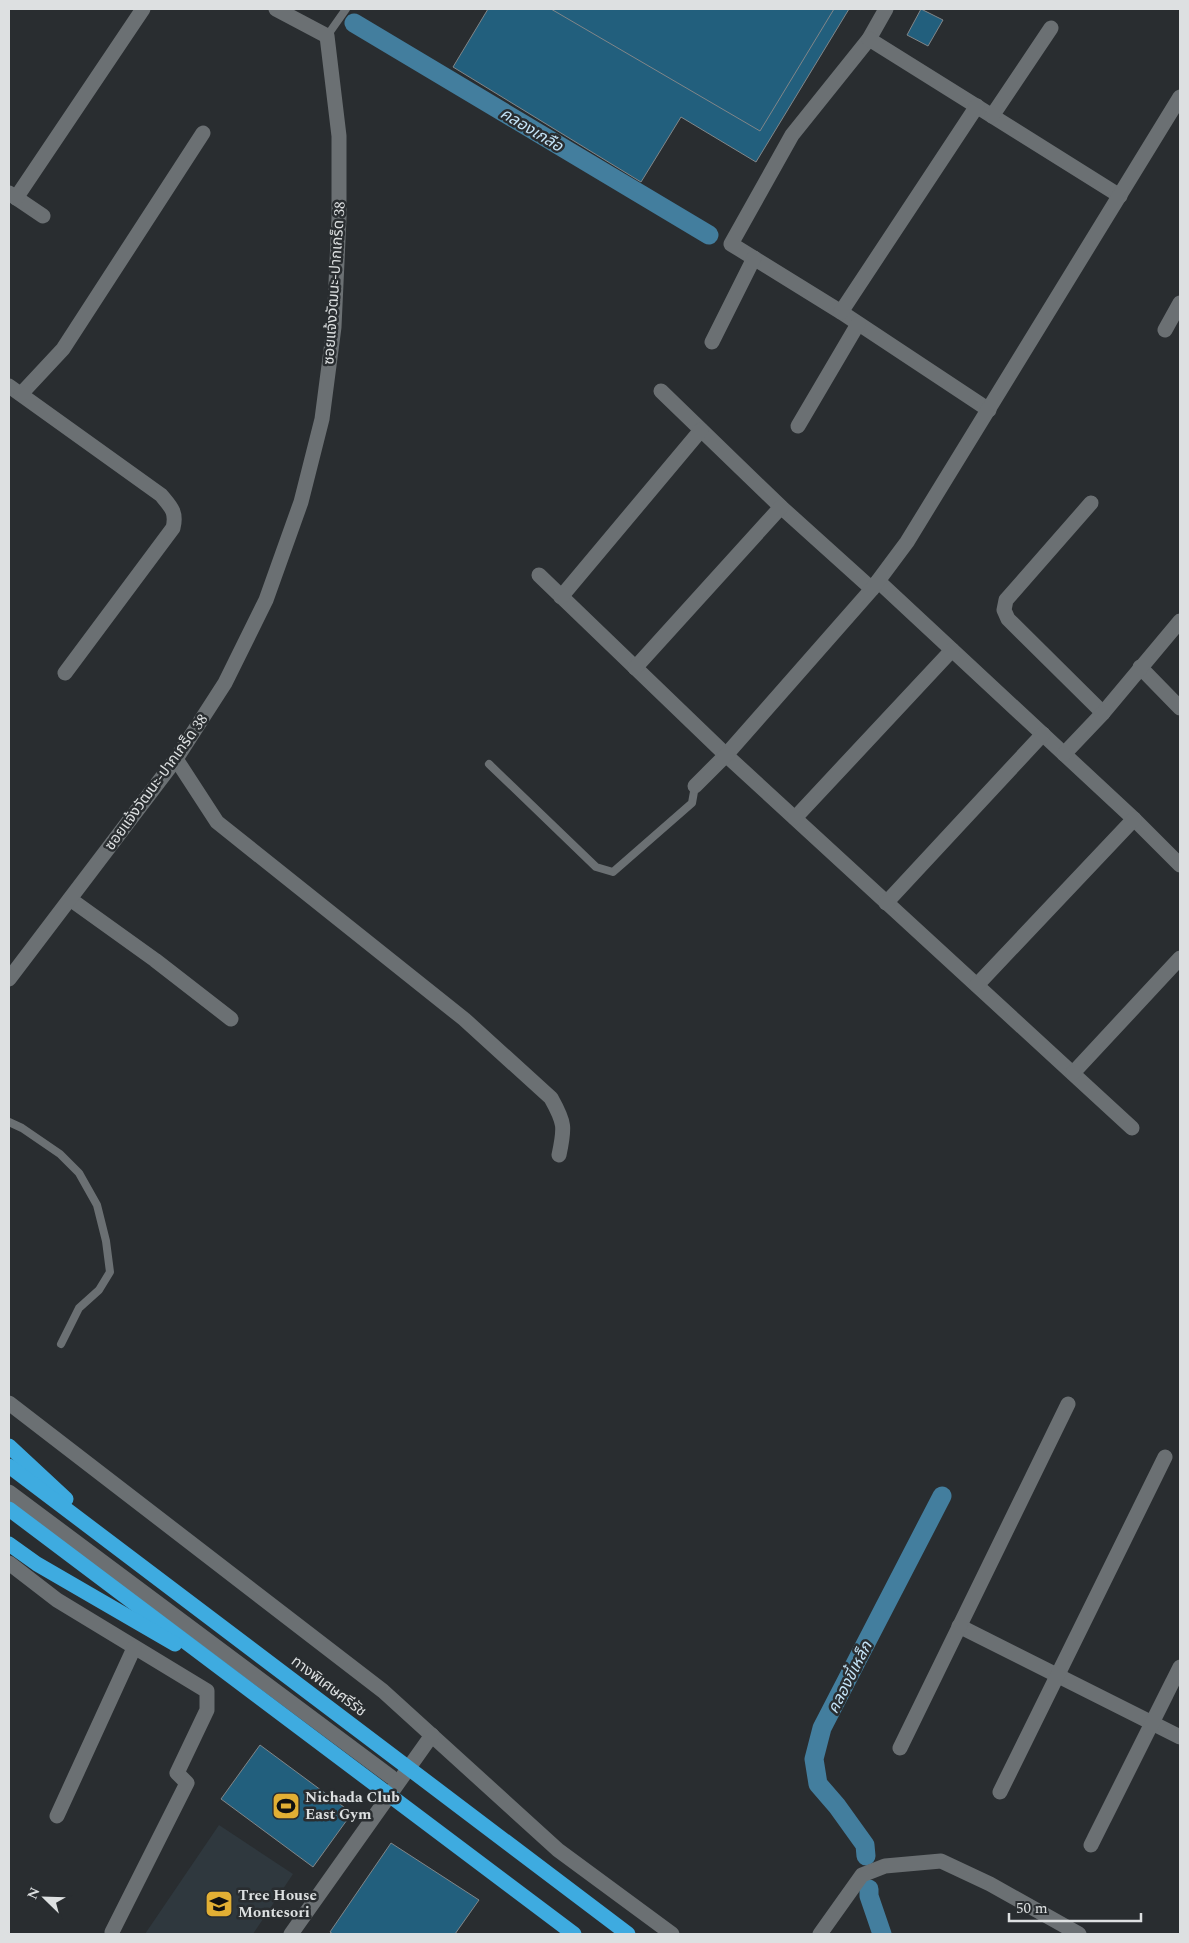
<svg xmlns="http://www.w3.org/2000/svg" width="1189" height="1943" font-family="Spectral,'Noto Sans Thai',serif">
<rect width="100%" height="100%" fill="#292d30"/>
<!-- built -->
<path fill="#2f383e" d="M219 1825 293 1874 253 1934H145Z"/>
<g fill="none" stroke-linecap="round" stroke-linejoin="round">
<!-- canal -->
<g stroke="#437e9e" stroke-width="19">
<path d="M354 23 709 235"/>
<path d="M866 1856 865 1845 837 1806 818 1784 814 1759 822 1728 942 1496"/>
<path d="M869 1889V1896L882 1934"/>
</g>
</g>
<!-- building -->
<g fill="#225f7d" stroke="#818689">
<path d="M488 9H849L756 162 681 117 641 182 453 67Z"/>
<path d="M551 9H834L760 131Z"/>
<path d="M921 9 943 20 928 46 907 35Z"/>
<path d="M260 1745 352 1813 313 1867 221 1799Z"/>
<path d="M391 1843 479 1900 455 1934H333L330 1932Z"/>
</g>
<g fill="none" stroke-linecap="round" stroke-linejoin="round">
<!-- lane -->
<g stroke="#6b7073" stroke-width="8">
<path d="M327 36 346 9"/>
<path d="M489 764 596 867 613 872 692 803 695 786"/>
<path d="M9 1122 22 1128 60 1154 79 1173 97 1205 106 1241 110 1272 99 1290 79 1308 61 1344"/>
</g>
<!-- street -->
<g stroke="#6b7073" stroke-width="15">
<path d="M886 9 869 39 792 135 731 244 841 312 989 410"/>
<path d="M869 39 1120 196"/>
<path d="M992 116 1051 28"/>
<path d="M9 193 43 216"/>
<path d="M16 198 143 9"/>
<path d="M841 312 977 106"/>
<path d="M1165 330 1180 303"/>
<path d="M712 342 754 258"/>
<path d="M9 386 161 495C171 507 177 512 173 528L65 673"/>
<path d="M661 391 781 507 872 589"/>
<path d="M21 394 63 349 203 133"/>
<path d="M798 426 858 324"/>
<path d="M1091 503 1006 600 1004 610 1008 619 1103 713"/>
<path d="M539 575 726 755 1132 1128"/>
<path d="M878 581 1134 819 1180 865"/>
<path d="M561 597 701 430"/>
<path d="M1140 667 1180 708"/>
<path d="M635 668 781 507"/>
<path d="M1064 754 1103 713 1180 621"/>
<path d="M176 759 217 822 464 1019 551 1098C565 1123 565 1127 559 1155"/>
<path d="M695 786 726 755 872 589 907 542 1180 97"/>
<path d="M795 818 952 650"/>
<path d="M70 899 155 960 231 1019"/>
<path d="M886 903 1043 734"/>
<path d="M9 979 176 759 225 683 266 600 301 502 322 419 334 327 339 218V136L327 36 276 9"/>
<path d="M977 985 1134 819"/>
<path d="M1073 1073 1180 958"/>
<path d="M9 1403 383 1691 558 1850 672 1934"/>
<path d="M9 1492 391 1777"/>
<path d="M9 1563 57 1600 207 1691V1710L177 1773 187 1783 112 1932"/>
<path d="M959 1626 1180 1737"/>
<path d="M900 1748 1068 1404"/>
<path d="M1000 1792 1165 1457"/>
<path d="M57 1816 134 1648"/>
<path d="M1091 1845 1180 1667"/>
<path d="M291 1934 432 1735"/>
<path d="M820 1934 862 1875 885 1866 941 1861 990 1884 1079 1934"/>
</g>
<!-- highway -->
<g stroke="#3eabe0" stroke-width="15">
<path d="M9 1446 66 1499"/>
<path d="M9 1466 628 1934"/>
<path d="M9 1509 574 1934"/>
<path d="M9 1544 37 1564 175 1644"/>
</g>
</g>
<!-- icons -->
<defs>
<symbol id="stadium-square" viewBox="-11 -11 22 22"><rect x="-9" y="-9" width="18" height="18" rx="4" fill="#e2af34" stroke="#292d30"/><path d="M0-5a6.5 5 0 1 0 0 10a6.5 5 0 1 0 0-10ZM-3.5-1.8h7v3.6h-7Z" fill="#111"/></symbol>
<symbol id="school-square" viewBox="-11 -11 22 22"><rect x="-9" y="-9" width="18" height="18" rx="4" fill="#e2af34" stroke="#292d30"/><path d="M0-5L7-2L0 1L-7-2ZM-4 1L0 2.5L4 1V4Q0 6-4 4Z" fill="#111"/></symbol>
</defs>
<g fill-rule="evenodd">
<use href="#stadium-square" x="270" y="1790" width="32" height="32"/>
<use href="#school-square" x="203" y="1888" width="32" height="32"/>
</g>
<g text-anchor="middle" stroke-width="5" stroke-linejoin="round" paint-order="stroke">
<!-- street labels -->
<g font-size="15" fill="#dde0e1" stroke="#292d30">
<text transform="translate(334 283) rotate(-86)" y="5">ซอยแจ้งวัฒนะ-ปากเกร็ด 38</text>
<text transform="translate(156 782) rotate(-54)" y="5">ซอยแจ้งวัฒนะ-ปากเกร็ด 38</text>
<text transform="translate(329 1686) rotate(37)" y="5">ทางพิเศษศรีรัช</text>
</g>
<!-- poi labels -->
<g font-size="15" font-weight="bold" fill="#dde0e1" stroke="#292d30" text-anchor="start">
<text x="305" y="1802">Nichada Club<tspan x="305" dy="17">East Gym</tspan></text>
<text x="238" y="1900">Tree House<tspan x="238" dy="17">Montesori</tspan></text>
</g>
<!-- water labels -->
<g font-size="16" font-style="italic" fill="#c4e4f8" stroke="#292d30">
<text transform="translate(532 129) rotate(31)" y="6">คลองเกลือ</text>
<text transform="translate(849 1677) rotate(-63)" y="6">คลองขี้เหล็ก</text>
</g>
</g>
<!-- border -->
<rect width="1189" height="1943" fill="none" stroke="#dde0e1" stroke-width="20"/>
<!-- north arrow -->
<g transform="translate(45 1898) rotate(293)" stroke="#292d30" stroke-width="4" paint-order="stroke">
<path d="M0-4L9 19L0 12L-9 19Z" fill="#dde0e1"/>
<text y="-8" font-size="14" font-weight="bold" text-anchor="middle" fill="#dde0e1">N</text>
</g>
<!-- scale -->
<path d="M1009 1913v8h132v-8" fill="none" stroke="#dde0e1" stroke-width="2.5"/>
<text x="1016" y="1913" font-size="15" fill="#dde0e1" stroke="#292d30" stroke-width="4" paint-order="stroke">50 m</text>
</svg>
